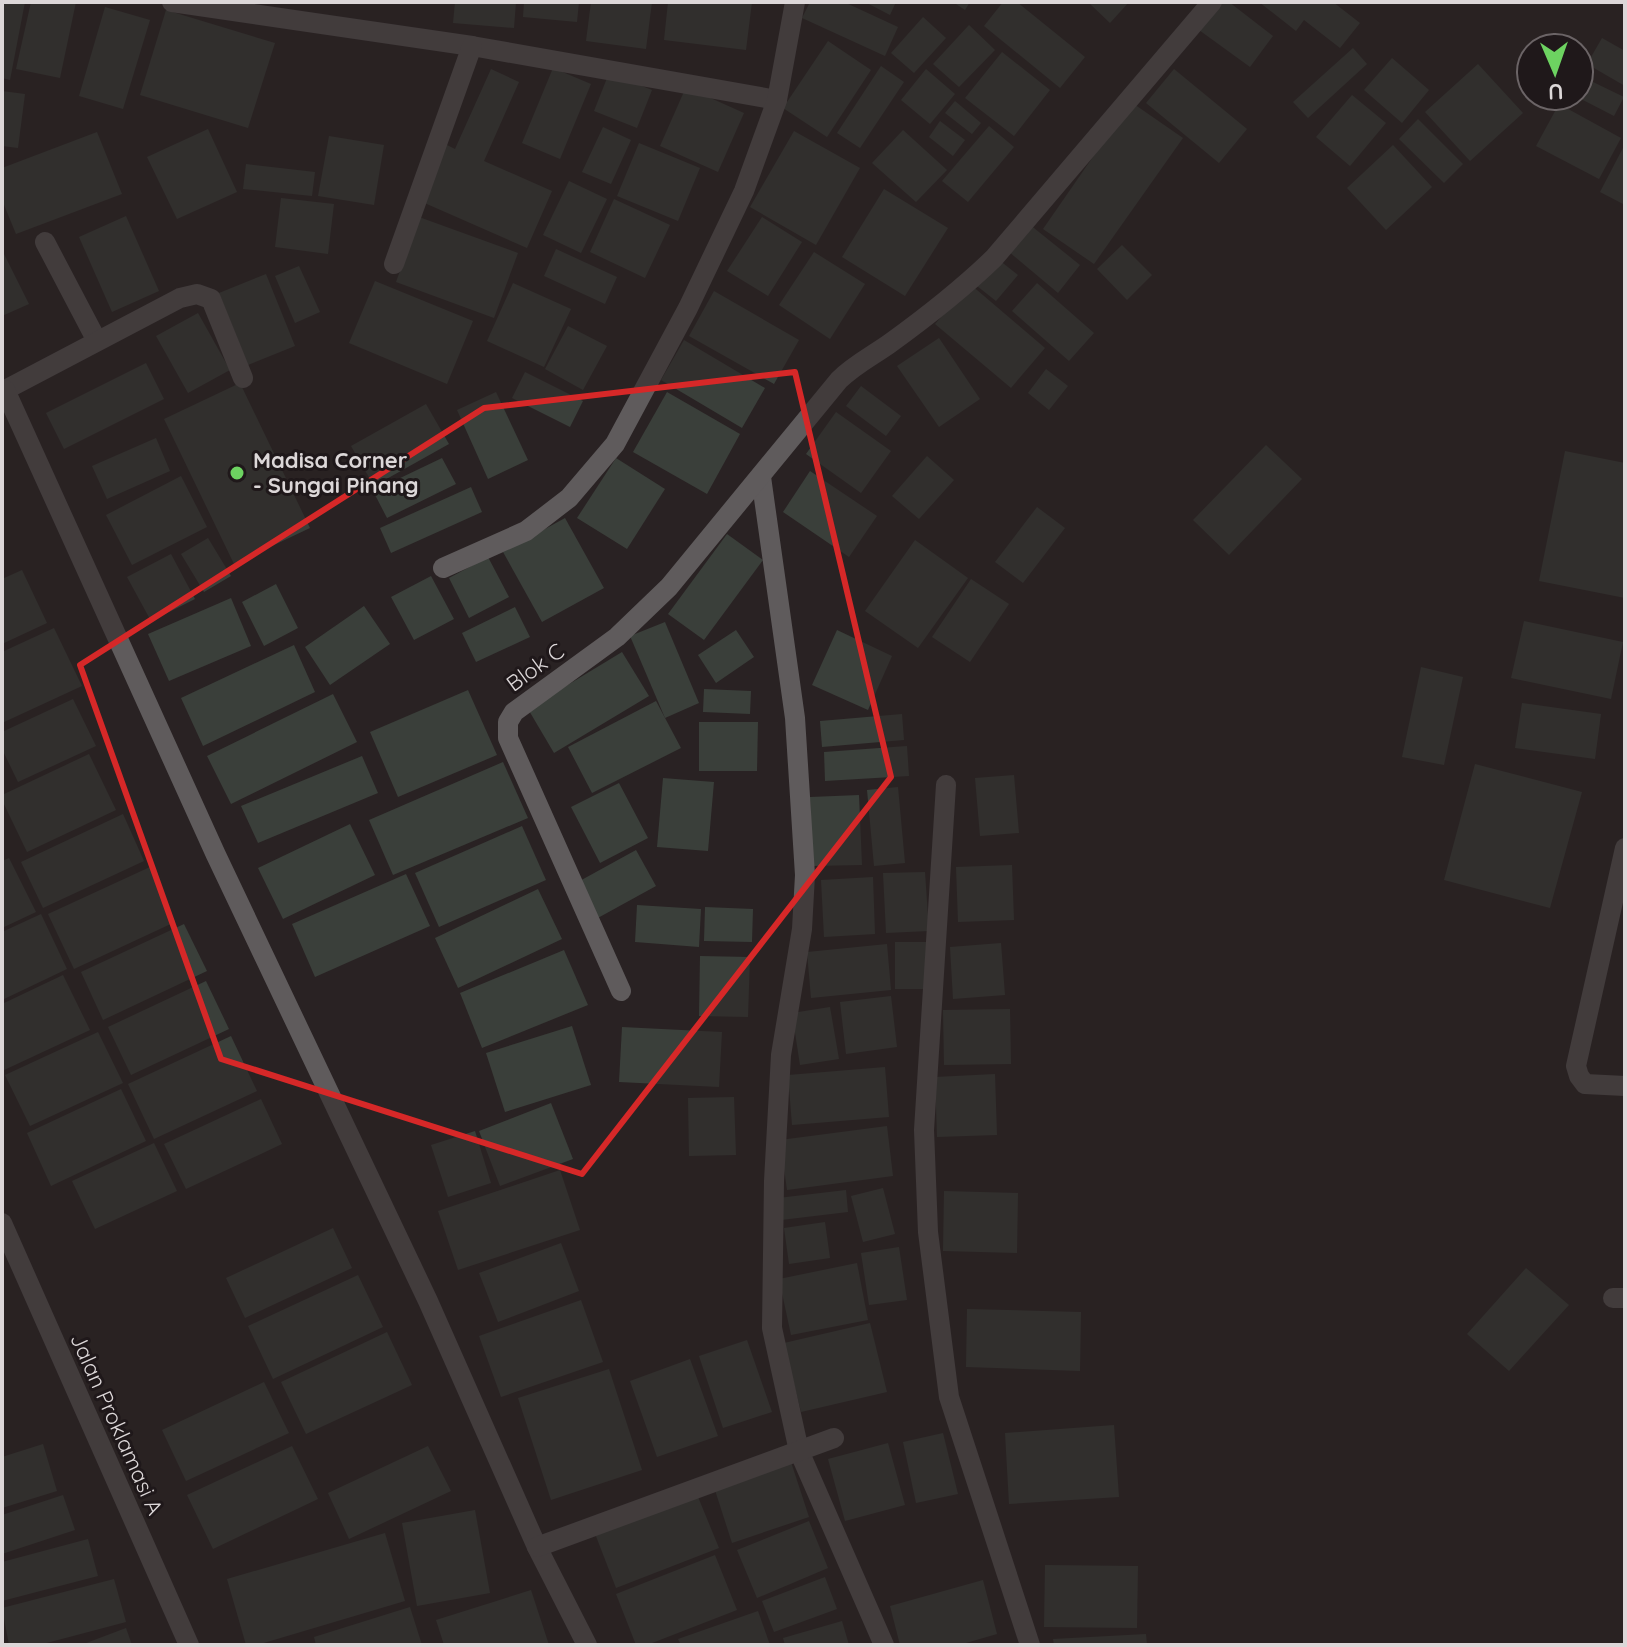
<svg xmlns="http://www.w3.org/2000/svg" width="1627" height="1647" font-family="Quicksand,sans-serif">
<rect width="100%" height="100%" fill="#292223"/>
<!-- building -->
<g fill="#3a3f3a">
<path d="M2 2H25L10 80 2 78Z"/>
<path d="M31 2H76L60 78 16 69Z"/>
<path d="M455 2H516L514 28 453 23Z"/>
<path d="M524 2H579L577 22 523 17Z"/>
<path d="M591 2H652L646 49 586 41Z"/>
<path d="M668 2H752L746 50 664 40Z"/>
<path d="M810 2H844L898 27 885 56 802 18Z"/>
<path d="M865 2H896L890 15Z"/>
<path d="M953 2H970L965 10Z"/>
<path d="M1003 2H1017L1085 57 1060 88 984 26Z"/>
<path d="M1088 2H1129L1110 23Z"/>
<path d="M1220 2H1229L1273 36 1250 67 1199 30Z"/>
<path d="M1259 2H1333L1360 23 1340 48 1304 20 1296 31Z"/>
<path d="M105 7 150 20 123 109 79 96Z"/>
<path d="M166 10 275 43 248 128 140 95Z"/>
<path d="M923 17 946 38 914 73 891 53Z"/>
<path d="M969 25 995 50 959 87 933 64Z"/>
<path d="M1602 38 1625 51V86L1587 64Z"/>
<path d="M828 41 871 70 827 137 783 108Z"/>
<path d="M1353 48 1367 64 1308 118 1293 102Z"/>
<path d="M1002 52 1050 90 1014 136 965 98Z"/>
<path d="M1392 58 1429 90 1402 123 1364 90Z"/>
<path d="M1478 64 1523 113 1470 161 1425 112Z"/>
<path d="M881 66 904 82 860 148 837 133Z"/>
<path d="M553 68 591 84 560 159 522 143Z"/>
<path d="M491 69 519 82 484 161 552 191 527 248 420 201 445 144 455 149Z"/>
<path d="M926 69 955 94 930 124 901 100Z"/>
<path d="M1174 69 1247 129 1219 163 1146 103Z"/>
<path d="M609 73 652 90 637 128 594 111Z"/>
<path d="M1591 81 1624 97 1614 116 1581 99Z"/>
<path d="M686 87 744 113 718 172 660 146Z"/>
<path d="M2 91 25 94 18 148 2 146Z"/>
<path d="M1352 95 1386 123 1350 166 1316 137Z"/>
<path d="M955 101 981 123 972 134 945 113Z"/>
<path d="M1131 102 1183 138 1094 264 1043 229Z"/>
<path d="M1559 104 1621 138 1599 179 1536 146Z"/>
<path d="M1418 119 1463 164 1444 183 1399 139Z"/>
<path d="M940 121 965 140 953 156 929 137Z"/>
<path d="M989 126 1014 147 968 202 942 181Z"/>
<path d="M603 127 631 140 611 184 582 172Z"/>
<path d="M208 129 237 192 177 219 147 157Z"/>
<path d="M903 130 947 170 916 202 872 163Z"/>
<path d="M794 131 860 168 816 245 750 207Z"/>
<path d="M97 132 122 194 16 234 2 200V168Z"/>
<path d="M329 136 384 145 374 205 318 196Z"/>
<path d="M639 143 700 168 678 221 617 196Z"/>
<path d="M1625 144V205L1600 192Z"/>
<path d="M1393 145 1432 187 1386 230 1347 188Z"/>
<path d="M246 164 315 172 312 196 243 189Z"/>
<path d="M569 181 607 199 581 253 543 235Z"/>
<path d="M884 189 948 228 905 296 842 257Z"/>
<path d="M281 198 334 204 328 254 275 247Z"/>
<path d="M614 199 670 225 645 278 590 252Z"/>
<path d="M126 216 159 291 112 312 79 237Z"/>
<path d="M419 217 518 253 494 318 396 282Z"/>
<path d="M762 217 802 242 768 296 727 271Z"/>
<path d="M1029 224 1080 265 1058 293 1008 251Z"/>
<path d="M1122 245 1152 275 1127 300 1097 269Z"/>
<path d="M556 249 617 277 605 304 544 276Z"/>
<path d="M2 250 29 304 2 316Z"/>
<path d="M814 252 865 284 830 339 779 305Z"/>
<path d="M999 260 1018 275 996 301 977 286Z"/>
<path d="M299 266 320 312 295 323 275 276Z"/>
<path d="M266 274 295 346 248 365 219 293Z"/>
<path d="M375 281 473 321 447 384 349 343Z"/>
<path d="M513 283 571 309 544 367 487 341Z"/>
<path d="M1037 283 1094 333 1069 361 1012 311Z"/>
<path d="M970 284 1045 348 1011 388 935 324Z"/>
<path d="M714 291 799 340 774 384 689 336Z"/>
<path d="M198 313 230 370 188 393 156 336Z"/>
<path d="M568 326 607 346 583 390 545 369Z"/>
<path d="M939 338 980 399 939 427 897 366Z"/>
<path d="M684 340 765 388 742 428 661 380Z"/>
<path d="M146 363 164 399 64 449 46 413Z"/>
<path d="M1046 369 1068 386 1049 410 1028 393Z"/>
<path d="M525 372 583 401 570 427 512 398Z"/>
<path d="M240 383 310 528 234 564 164 419Z"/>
<path d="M861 386 901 416 886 436 846 406Z"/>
<path d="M496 392 528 460 488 479 457 410Z"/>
<path d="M667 392 740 434 707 494 633 452Z"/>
<path d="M426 404 449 444 374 486 351 446Z"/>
<path d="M836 412 891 451 861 493 806 454Z"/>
<path d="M156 438 170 471 107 499 92 466Z"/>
<path d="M1266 445 1302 479 1229 555 1193 520Z"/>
<path d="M1565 451 1625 463V598L1539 581Z"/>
<path d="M927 456 954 480 919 519 892 496Z"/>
<path d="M442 458 456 484 387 518 373 491Z"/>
<path d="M616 458 665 489 627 549 577 518Z"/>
<path d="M810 471 877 516 849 557 783 512Z"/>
<path d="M181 476 207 527 132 565 106 515Z"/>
<path d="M471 487 482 512 391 553 380 528Z"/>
<path d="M1037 507 1065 528 1023 583 995 562Z"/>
<path d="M565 518 604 588 542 622 503 552Z"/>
<path d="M727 534 763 560 704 640 668 614Z"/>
<path d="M208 538 231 576 204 592 181 554Z"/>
<path d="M915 540 968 578 918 648 865 611Z"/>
<path d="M171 554 195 599 151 621 127 577Z"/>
<path d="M488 557 509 597 469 618 449 578Z"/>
<path d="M22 570 47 623 2 644V579Z"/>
<path d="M431 576 454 619 414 640 391 597Z"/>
<path d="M971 579 1009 604 970 662 932 637Z"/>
<path d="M276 584 298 628 264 646 242 602Z"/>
<path d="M231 598 251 646 169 681 148 634Z"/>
<path d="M364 606 390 644 330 685 305 647Z"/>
<path d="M515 607 530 637 476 662 462 633Z"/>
<path d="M1524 621 1623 642 1611 699 1511 678Z"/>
<path d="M665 622 699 703 665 718 630 636Z"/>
<path d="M54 628 82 686 2 723V652Z"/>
<path d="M736 630 754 657 716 683 698 655Z"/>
<path d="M837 630 892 656 868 710 812 685Z"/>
<path d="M294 645 315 692 203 746 181 698Z"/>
<path d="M622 652 649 696 554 753 528 709Z"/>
<path d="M1421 667 1463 677 1444 765 1402 757Z"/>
<path d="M704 689 751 691 750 714 703 712Z"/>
<path d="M468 690 497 755 398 797 370 732Z"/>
<path d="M333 694 357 742 231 804 207 756Z"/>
<path d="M73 699 96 746 18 782 2 749V732Z"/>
<path d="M656 701 681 748 592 793 568 747Z"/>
<path d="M1522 703 1601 714 1595 759 1515 748Z"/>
<path d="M902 714 904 740 822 747 820 721Z"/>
<path d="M699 722H758L757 771H699Z"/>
<path d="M907 746 909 776 825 781 824 752Z"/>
<path d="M89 754 116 810 27 852 2 800V795Z"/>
<path d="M362 756 378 793 258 843 241 806Z"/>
<path d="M503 762 528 818 393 875 369 820Z"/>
<path d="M1475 764 1582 792 1550 908 1444 880Z"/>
<path d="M1014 775 1019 833 980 836 975 778Z"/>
<path d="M663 778 714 782 708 851 657 847Z"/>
<path d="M619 783 648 838 600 863 571 807Z"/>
<path d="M898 787 905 863 874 866 867 790Z"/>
<path d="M859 795 862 865 812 866 810 797Z"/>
<path d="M123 814 144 861 43 908 21 862Z"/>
<path d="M350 824 375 875 283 919 258 868Z"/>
<path d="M522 826 546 880 439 927 415 873Z"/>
<path d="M636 850 656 886 596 919 576 883Z"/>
<path d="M9 858 36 912 2 928V861Z"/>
<path d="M1012 865 1014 920 958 922 956 867Z"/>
<path d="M150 867 175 922 74 969 48 914Z"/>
<path d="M925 872 929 931 886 933 883 873Z"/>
<path d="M406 874 430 926 315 977 292 924Z"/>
<path d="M873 877 875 934 824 937 821 880Z"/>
<path d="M538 889 562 939 458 988 435 938Z"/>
<path d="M637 905 701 909 699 947 635 942Z"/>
<path d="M705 907 753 909 752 942 704 941Z"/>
<path d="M41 914 67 969 2 1000V932Z"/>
<path d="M184 924 207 971 103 1020 81 972Z"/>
<rect x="895" y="942" width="33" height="47"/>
<path d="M1001 943 1005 995 953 999 950 947Z"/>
<path d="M887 944 891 990 811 998 807 952Z"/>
<path d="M564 950 588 1005 482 1048 460 993Z"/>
<path d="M700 956 750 957 748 1017 699 1016Z"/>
<path d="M63 975 90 1030 2 1071V1004Z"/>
<path d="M206 981 229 1029 131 1075 108 1027Z"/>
<path d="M891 996 897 1047 846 1054 840 1002Z"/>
<path d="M830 1007 839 1059 800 1065 792 1013Z"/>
<path d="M1010 1009 1011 1064 944 1065 943 1010Z"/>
<path d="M572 1026 591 1085 505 1112 486 1053Z"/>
<path d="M622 1027 722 1032 719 1087 619 1082Z"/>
<path d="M98 1032 123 1083 30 1126 5 1075Z"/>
<path d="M231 1036 257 1091 154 1139 128 1084Z"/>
<path d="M885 1067 889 1117 792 1125 788 1075Z"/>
<path d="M995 1074 997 1135 937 1137 935 1077Z"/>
<path d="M121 1089 146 1141 51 1186 27 1133Z"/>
<path d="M734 1097 736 1155 689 1156 688 1098Z"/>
<path d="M261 1099 282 1144 186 1189 164 1144Z"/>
<path d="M551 1103 573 1159 500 1186 479 1131Z"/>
<path d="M887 1126 893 1176 787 1190 780 1140Z"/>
<path d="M475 1131 491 1183 448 1197 431 1145Z"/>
<path d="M154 1143 177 1191 95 1229 72 1181Z"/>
<path d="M560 1170 580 1230 458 1270 438 1211Z"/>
<path d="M883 1188 895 1234 863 1242 851 1196Z"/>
<path d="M846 1190 848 1212 781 1220 778 1198Z"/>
<path d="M944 1191 1018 1193 1017 1253 943 1251Z"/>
<path d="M825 1222 830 1258 789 1264 784 1228Z"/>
<path d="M333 1228 352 1268 245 1318 226 1278Z"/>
<path d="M561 1243 579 1291 498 1322 479 1273Z"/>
<path d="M899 1247 907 1300 869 1305 861 1253Z"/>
<path d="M857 1263 868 1320 791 1335 779 1279Z"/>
<path d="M1526 1268 1569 1305 1509 1371 1467 1334Z"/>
<path d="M358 1275 383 1327 273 1379 248 1326Z"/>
<path d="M581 1300 603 1362 501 1397 479 1336Z"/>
<path d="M967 1309 1081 1312 1080 1371 966 1367Z"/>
<path d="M870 1323 887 1392 801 1412 784 1343Z"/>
<path d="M387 1332 412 1385 306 1434 281 1382Z"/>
<path d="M747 1340 772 1412 723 1428 699 1356Z"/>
<path d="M690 1359 718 1436 657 1457 630 1381Z"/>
<path d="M609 1369 642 1470 551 1500 518 1398Z"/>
<path d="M264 1382 289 1433 186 1481 162 1430Z"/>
<path d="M1114 1425 1119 1497 1009 1504 1005 1433Z"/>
<path d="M943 1433 958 1494 916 1503 903 1442Z"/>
<path d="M888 1443 905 1505 845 1521 828 1459Z"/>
<path d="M43 1444 57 1491 2 1508V1457Z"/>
<path d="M292 1446 318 1499 213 1549 187 1495Z"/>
<path d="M428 1446 451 1491 349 1539 328 1493Z"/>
<path d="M791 1462 809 1517 732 1543 714 1487Z"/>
<path d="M696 1492 719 1548 616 1588 594 1531Z"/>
<path d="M63 1495 75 1530 2 1554V1515Z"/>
<path d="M475 1510 490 1593 417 1606 402 1523Z"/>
<path d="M809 1521 828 1568 757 1598 737 1550Z"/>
<path d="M385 1533 405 1601 257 1645H246L227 1579Z"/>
<path d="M88 1539 98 1576 2 1601V1562Z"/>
<path d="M715 1555 737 1610 647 1645H636L616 1594Z"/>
<path d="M1045 1565 1138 1566 1137 1628 1044 1627Z"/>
<path d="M825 1577 837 1609 774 1632 762 1601Z"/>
<path d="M114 1579 126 1622 39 1645H9L2 1608Z"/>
<path d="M983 1580 997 1634 959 1645H900L890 1606Z"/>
<path d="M531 1590 549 1645H444L436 1620Z"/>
<path d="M410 1607 422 1645H316L314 1637Z"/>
<path d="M758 1611 770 1645H681L678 1639Z"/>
<path d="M842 1621 849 1645H785L783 1638Z"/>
<path d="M126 1628 132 1645H81Z"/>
<path d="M1146 1634 1147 1645H1054L1053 1639Z"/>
</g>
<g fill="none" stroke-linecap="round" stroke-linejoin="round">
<!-- street -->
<g stroke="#5f5b5c" stroke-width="20">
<path d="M172 2 472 46 777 100"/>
<path d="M45 242 97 341"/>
<path d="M394 264 472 46"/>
<path d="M5 390 180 298 197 294 211 299 243 378"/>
<path d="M2 391 5 390 216 855 428 1301 537 1547 587 1645"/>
<path d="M761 477 795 718 805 875 802 929 781 1055 774 1181 772 1328 799 1451 884 1645"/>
<path d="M443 568 526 531 569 498 615 444 688 308 744 191 777 100 795 2"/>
<path d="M946 785 924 1130 928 1232 949 1397 1030 1645"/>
<path d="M1625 848 1576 1066 1579 1076 1585 1084 1625 1086"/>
<path d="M621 991 508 738V722L514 712 617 637 669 587 839 380C854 365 872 356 889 344 925 318 962 289 994 258L1212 2"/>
<path d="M2 1223 189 1645"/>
<path d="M1613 1298H1625"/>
<path d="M537 1547 834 1438"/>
</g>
</g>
<!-- marked area -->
<path d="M0 0H1627V1647H0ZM795 372 891 777 582 1174 221 1059 80 665 484 408Z" fill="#292223" fill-opacity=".55" fill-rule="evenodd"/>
<path fill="none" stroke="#d62828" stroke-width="6" stroke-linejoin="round" d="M795 372 891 777 582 1174 221 1059 80 665 484 408Z"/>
<!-- markers -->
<circle fill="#6dd361" stroke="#1f181a" stroke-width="3" cx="237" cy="473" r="8"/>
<g text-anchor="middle" stroke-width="6" stroke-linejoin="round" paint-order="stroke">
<!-- poi labels -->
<g font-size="22" font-weight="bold" fill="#dcd7d8" stroke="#1f181a" text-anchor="start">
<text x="253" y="468">Madisa Corner<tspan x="253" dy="25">- Sungai Pinang</tspan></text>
</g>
<!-- street labels -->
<g font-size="22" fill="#dcd7d8" stroke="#1f181a">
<text transform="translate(535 667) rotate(-36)" y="8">Blok C</text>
<text transform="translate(117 1424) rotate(66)" y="8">Jalan Proklamasi A</text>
</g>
</g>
<!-- border -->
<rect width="1627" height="1647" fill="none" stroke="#dcd7d8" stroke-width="8"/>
<!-- north arrow -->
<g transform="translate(1555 72) rotate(178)"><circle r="38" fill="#1f181a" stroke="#6b6466" stroke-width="2"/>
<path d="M0-6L14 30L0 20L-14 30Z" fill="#6dd361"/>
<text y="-12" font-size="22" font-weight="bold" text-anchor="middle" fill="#dcd7d8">U</text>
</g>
</svg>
